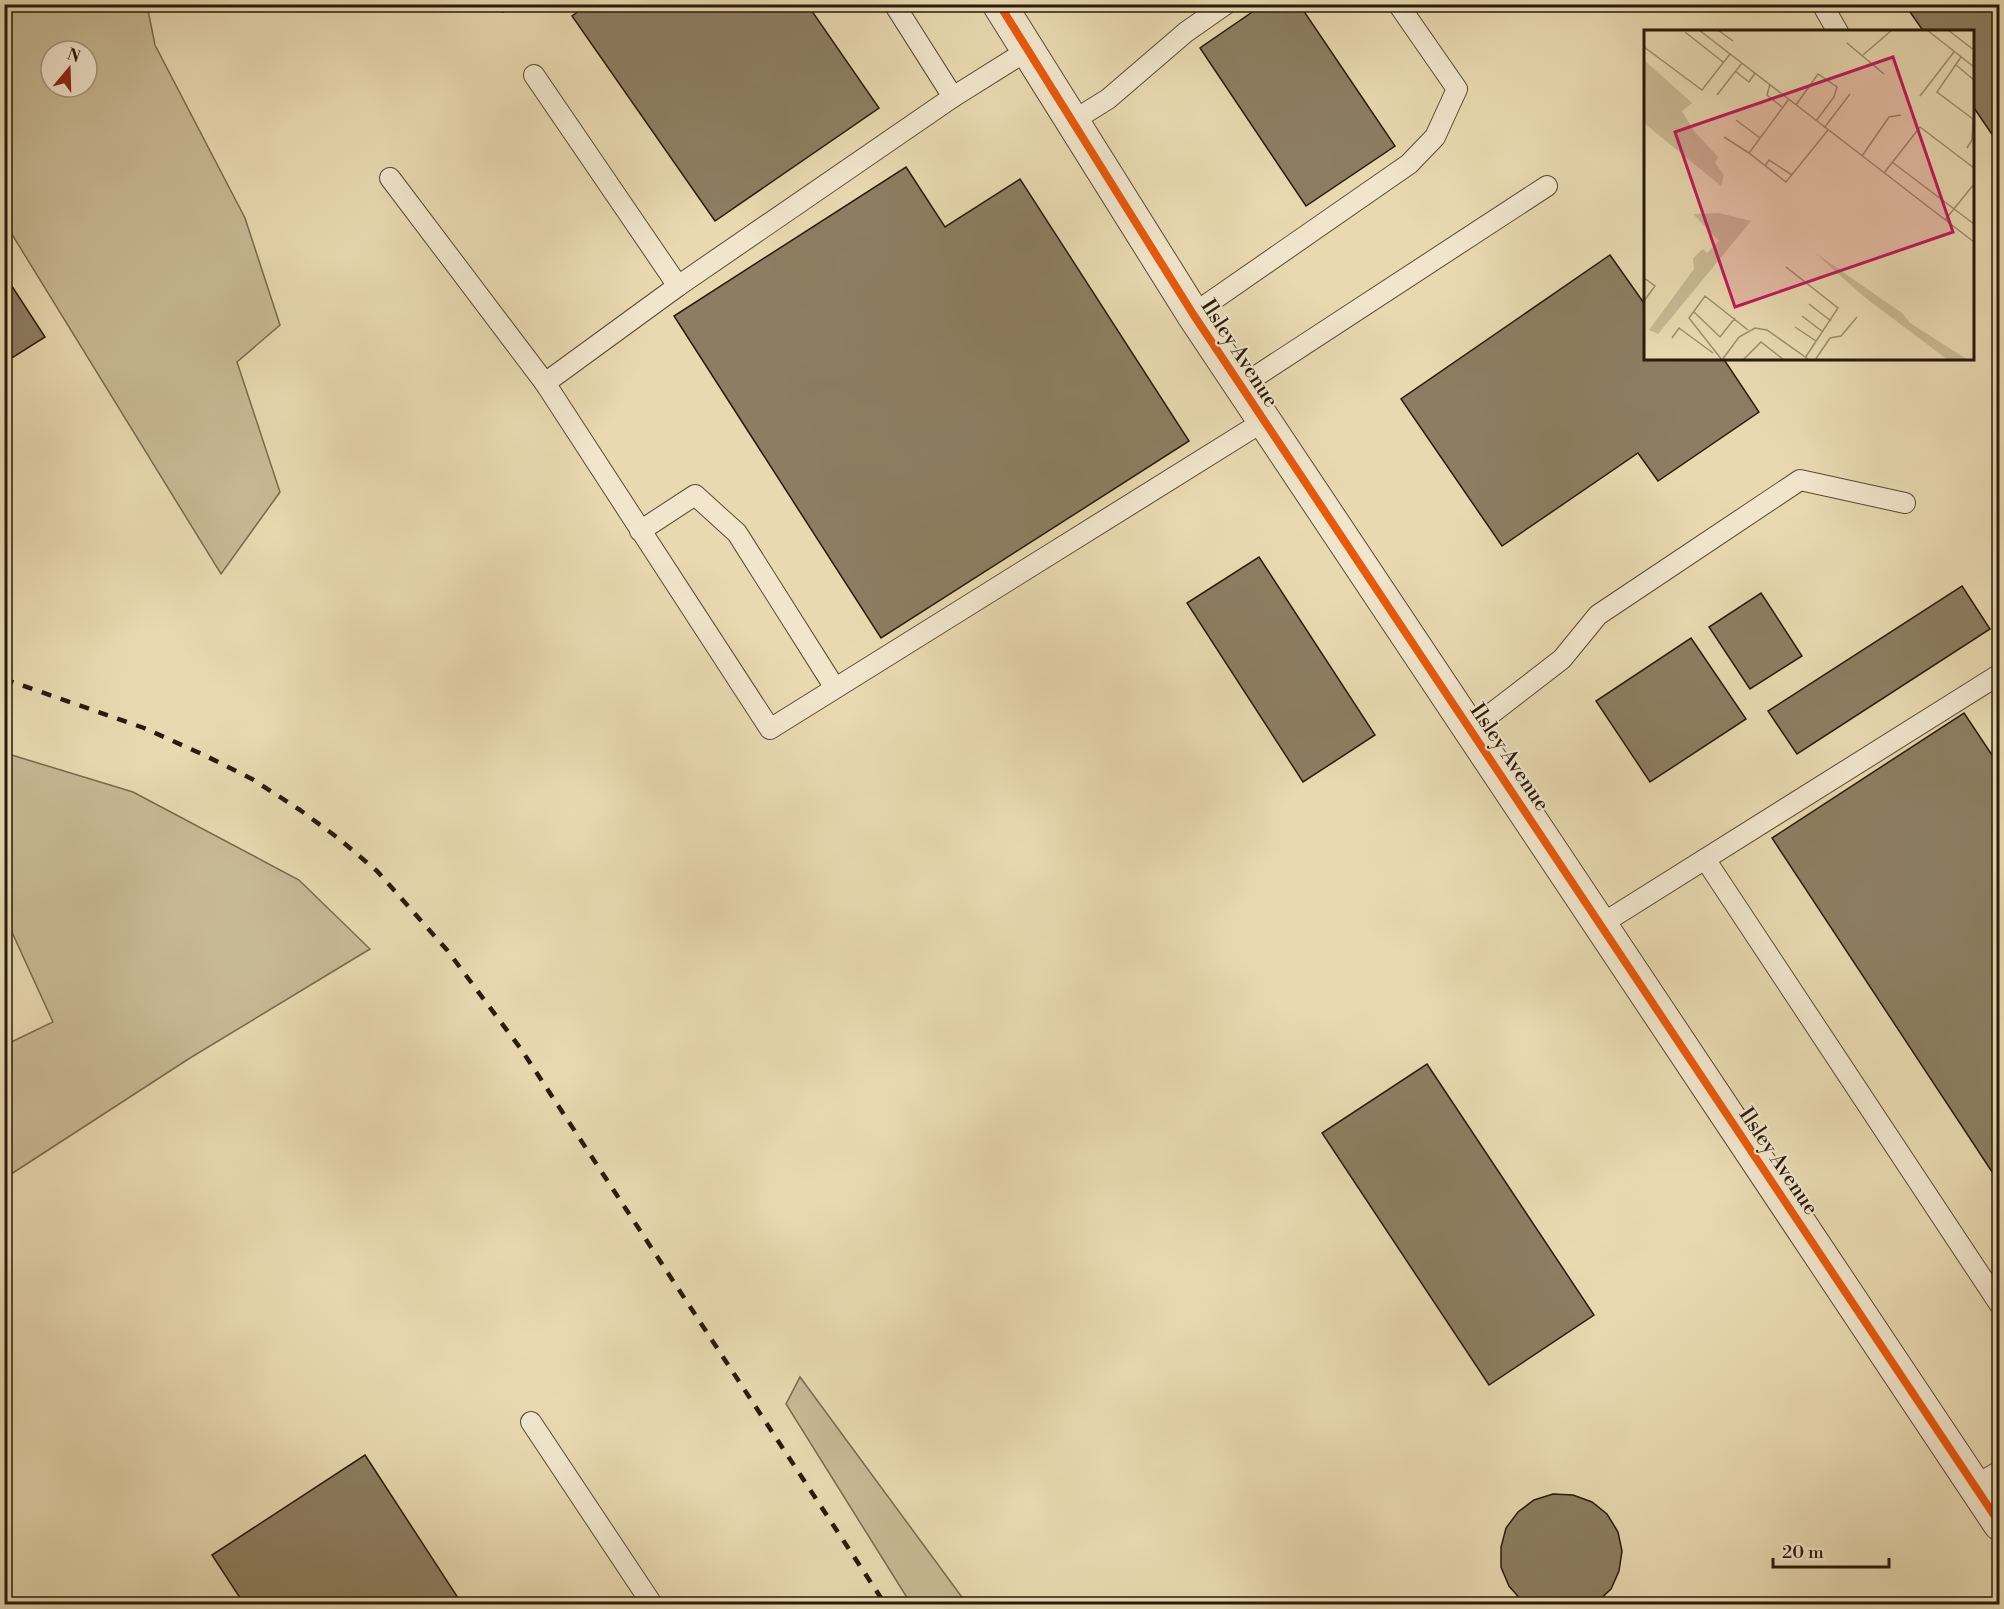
<svg xmlns="http://www.w3.org/2000/svg" width="2004" height="1609" font-family="'Libre Bodoni',serif">
<rect width="100%" height="100%" fill="#e9d9b1"/>
<filter id="stains"><feTurbulence type="fractalNoise" baseFrequency=".00333" numOctaves="4"/><feColorMatrix values="0 0 0 0 .2 0 0 0 0 .09 0 0 0 0 .02 0 0 0 .5 -.17"/></filter>
<radialGradient id="worn" r=".72"><stop offset=".6" stop-color="#630" stop-opacity="0"/><stop offset="1" stop-color="#630" stop-opacity=".3"/></radialGradient>
<!-- green -->
<g fill="#c8b995" stroke="#786a50" stroke-width="1.5" fill-rule="evenodd">
<path d="M5 4 147 5 155 45 245 218 280 325 237 362 280 492 221 574 5 223ZM51 51H87V87H51Z"/>
<path d="M5 753 133 792 299 880 370 949 190 1058 5 1178V1045L53 1022 5 917Z"/>
<path d="M800 1377 967 1604H911L786 1404Z"/>
</g>
<!-- building -->
<g fill="#8d7e61" stroke="#291b0a" stroke-width="1.5">
<path d="M498 4H515L503 12Z"/>
<path d="M589 4H807L879 108 715 221 572 16Z"/>
<path d="M1264 4H1299L1395 146 1306 206 1200 48Z"/>
<path d="M1921 4H2000V146L1972 105V32H1924L1910 12Z"/>
<path d="M906 167 945 227 1020 179 1189 441 881 638 674 316Z"/>
<path d="M1610 255 1646 306V358H1723L1759 412 1658 481 1638 453 1502 546 1401 399Z"/>
<path d="M4 274 45 337 4 363Z"/>
<path d="M1259 557 1375 735 1303 782 1187 603Z"/>
<path d="M1962 586 1990 629 1797 754 1768 711Z"/>
<path d="M1761 593 1802 656 1750 689 1709 627Z"/>
<path d="M1691 638 1746 719 1650 782 1596 701Z"/>
<path d="M1964 713 2000 767V1184L1772 838Z"/>
<path d="M1427 1064 1594 1315 1489 1385 1322 1133Z"/>
<path d="M365 1455 462 1604H244L212 1555Z"/>
<path d="M1553 1494 1573 1495 1592 1502 1607 1514 1618 1532 1622 1551 1619 1571 1611 1589 1595 1604H1528L1522 1601 1509 1586 1501 1567V1547L1506 1528 1518 1512 1534 1500Z"/>
</g>
<g fill="none" stroke-linecap="round" stroke-linejoin="round">
<defs>
<g id="service">
<path d="M894 4 953 97"/>
<path d="M1822 4 1838 32"/>
<path d="M1028 50 953 97 678 286 545 383 770 729 1264 421"/>
<path d="M534 75 678 286"/>
<path d="M1071 122 1108 99 1186 32 1226 4"/>
<path d="M390 178 545 383"/>
<path d="M1193 314 1409 164 1435 137 1457 89 1398 4"/>
<path d="M1241 386 1547 186"/>
<path d="M640 531 695 495 737 533 835 688"/>
<path d="M1470 730 1562 659 1598 615 1800 480 1905 503"/>
<path d="M1705 859 2000 1305"/>
<path d="M1600 925 2000 674"/>
<path d="M531 1422 652 1604"/>
<path d="M1974 1486 2000 1471"/>
</g>
<path id="tertiary" d="M999 4 1193 314 2000 1524"/>
</defs>
<!-- service casing -->
<use href="#service" stroke="#594a34" stroke-width="22"/>
<!-- tertiary casing -->
<use href="#tertiary" stroke="#594a34" stroke-width="35"/>
<!-- service -->
<use href="#service" stroke="#f1e6cc" stroke-width="20"/>
<!-- tertiary -->
<use href="#tertiary" stroke="#f1e6cc" stroke-width="33"/>
<!-- rail -->
<path stroke="#291b0a" stroke-width="4.5" stroke-dasharray="10 10" stroke-linecap="butt" d="M4 679 144 728 204 755 252 779 300 810 338 838 377 871 447 950 521 1049 885 1604"/>
<defs>
<path id="cycleway" d="M999 4 1193 314 2000 1524"/>
</defs>
<!-- cycleway casing -->
<use href="#cycleway" stroke="#f1e6cc" stroke-width="11"/>
<!-- cycleway -->
<use href="#cycleway" stroke="#e8590c" stroke-width="8"/>
</g>
<g text-anchor="middle" stroke-width="4.5" stroke-linejoin="round" paint-order="stroke">
<!-- street labels -->
<g font-size="21" fill="#291b0a" stroke="#f1e6cc">
<text transform="translate(1240 353) rotate(57)" y="7">Ilsley Avenue</text>
<text transform="translate(1510 757) rotate(56)" y="7">Ilsley Avenue</text>
<text transform="translate(1779 1161) rotate(56)" y="7">Ilsley Avenue</text>
</g>
</g>
<!-- overview -->
<g transform="translate(1644 30)">
<rect width="330" height="330" fill="#e9d9b1"/>
<path d="M0 30 48 73 38 81 50 101 74 127 71 133 80 145 77 156 0 93ZM75 183 107 191 14 304 5 300 50 239 49 228 59 219 63 223 75 211 49 184ZM170 222 258 283 266 293 324 330H304L219 266Z" fill="#c8b995"/>
<path fill="none" stroke="#9c8d6e" stroke-width="1.5" d="M55 0 330 212M74 0 89 11M283 0 330 37M304 0 330 20M41 2 79 32M203 13 240 44M0 17 58 60 86 24M219 25 248 0M317 27 293 62 329 89 328 110 323 118M312 35 330 50M91 41 105 52 111 43M126 54 123 65 138 77M73 65 98 33M276 66 310 22M145 69 105 123 142 152 184 100M152 75 174 44 193 57 190 67 172 91M92 90 116 108M180 98 206 64M80 107 105 123M218 126 245 87 257 85M248 132 330 194M121 136 125 130 148 145M240 143 276 97 330 138M301 190 330 154M142 237 194 278 161 328M0 248 11 256 0 271M165 274 187 291M50 282 76 307 91 288M158 286 179 302M151 297 172 311M28 308 35 298 69 323M78 330 45 288 61 266 104 300M78 330 95 307 111 298 123 300 164 329M99 330 117 312 140 330M171 330 186 308 197 306 213 287"/>
<path fill="#c2185b" fill-opacity="0.15" stroke="#c2185b" stroke-width="3" d="M249 27 309 202 91 277 31 102Z"/>
<rect width="330" height="330" fill="none" stroke="#291b0a" stroke-width="3"/>
</g>
<!-- margin -->
<rect width="2004" height="1609" fill="none" stroke="#e9d9b1" stroke-width="24"/>
<rect x="6" y="6" width="1992" height="1597" fill="none" stroke="#291b0a" stroke-width="3"/>
<rect x="12" y="12" width="1980" height="1585" fill="none" stroke="#291b0a" stroke-width="1.5"/>
<!-- north arrow -->
<g transform="translate(69 69) rotate(19)"><circle r="28" fill="#f1e6cc" stroke="#a1957e" stroke-width="1.5"/>
<path d="M0-4.5L10 22L0 15L-10 22Z" fill="#8f2418"/>
<text y="-9" font-size="16" font-weight="bold" text-anchor="middle" fill="#291b0a">N</text>
</g>
<!-- scale -->
<path d="M1773 1558v9h116v-9" fill="none" stroke="#291b0a" stroke-width="3"/>
<text x="1782" y="1558" font-size="18" fill="#291b0a" stroke="#f1e6cc" stroke-width="4.5" paint-order="stroke">20 m</text>
<rect width="100%" height="100%" filter="url(#stains)"/>
<rect width="100%" height="100%" fill="url(#worn)"/>
</svg>
